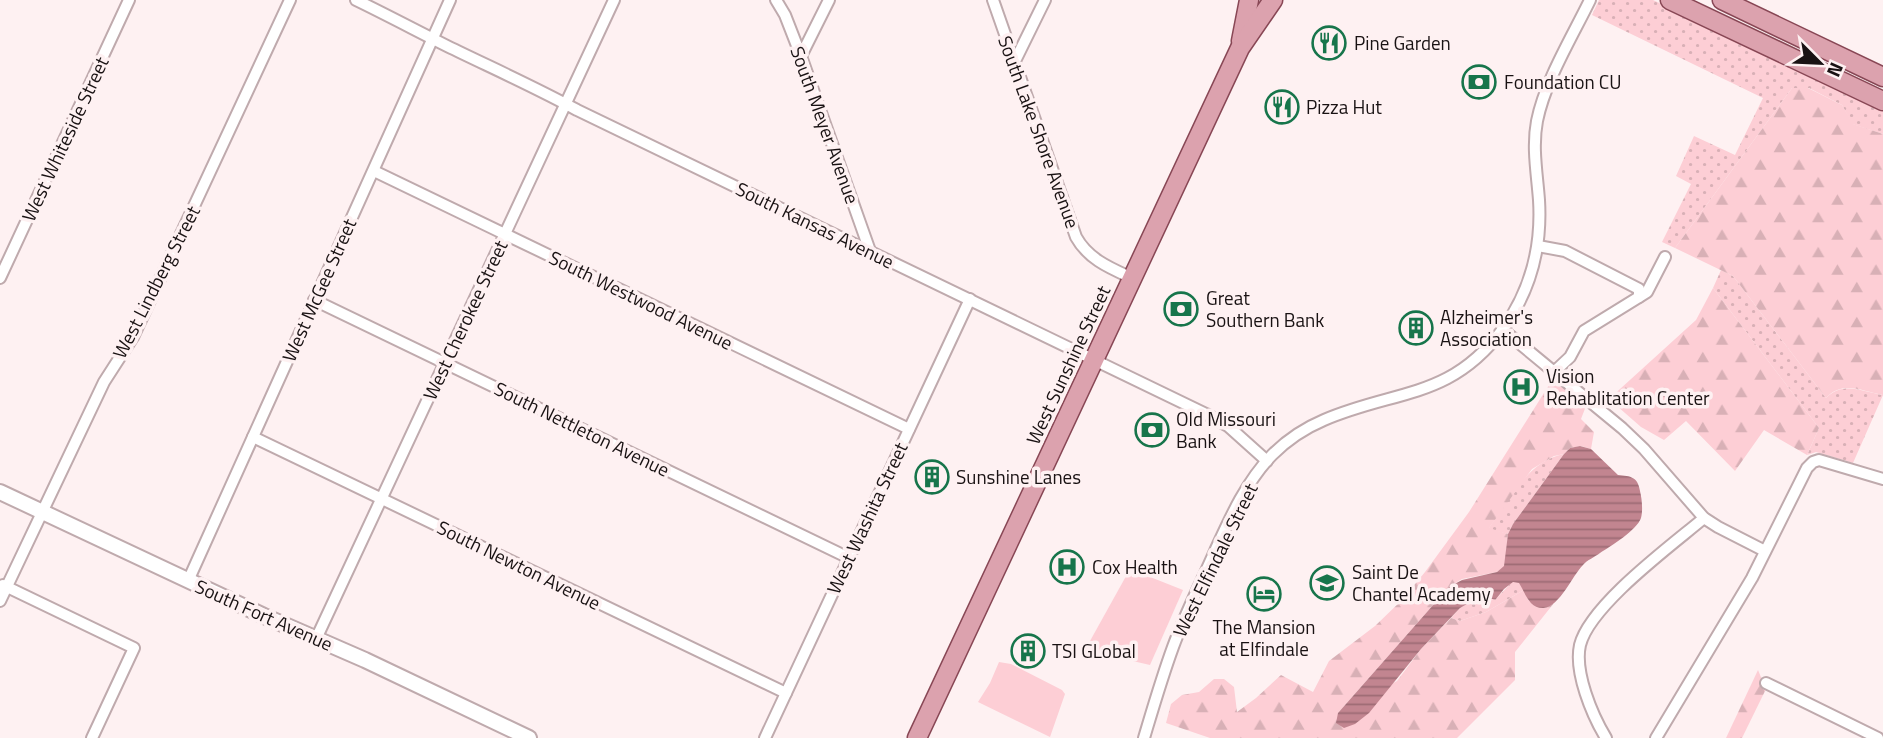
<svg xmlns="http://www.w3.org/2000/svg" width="1883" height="738" font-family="'Titillium Web',sans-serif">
<defs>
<pattern id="grass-dots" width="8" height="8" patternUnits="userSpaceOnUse" patternTransform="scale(1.75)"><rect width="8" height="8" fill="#fdced5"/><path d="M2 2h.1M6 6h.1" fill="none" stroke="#d8b0b6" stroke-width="1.8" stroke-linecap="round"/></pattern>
<pattern id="forest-firs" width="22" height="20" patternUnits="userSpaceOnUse" patternTransform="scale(1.75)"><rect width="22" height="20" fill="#fdced5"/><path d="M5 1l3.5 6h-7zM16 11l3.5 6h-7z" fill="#d8b0b6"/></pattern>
<pattern id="water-rules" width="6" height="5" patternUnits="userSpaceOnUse" patternTransform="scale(1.75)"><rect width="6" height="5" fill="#c28590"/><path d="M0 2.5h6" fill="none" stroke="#9d6b74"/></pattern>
</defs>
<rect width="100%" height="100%" fill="#fef1f2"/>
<!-- grass -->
<g fill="url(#grass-dots)">
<path d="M1599 0H1653L1883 109V134L1852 124 1842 105 1809 88H1792L1675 248 1662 242 1691 184 1676 176 1694 136 1735 155 1763 98 1592 15Z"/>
<path d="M1721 270 1733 276 1826 398C1843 381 1861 391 1883 395L1853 463 1816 452 1807 455 1819 428 1713 288Z"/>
<path d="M1564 454 1513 524 1508 534 1488 529C1509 501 1527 461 1564 454Z"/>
<path d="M1512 582H1519L1524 590 1486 612 1460 621 1451 618 1460 608 1476 599H1496Z"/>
</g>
<!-- forest -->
<g fill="url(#forest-firs)">
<path d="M1792 88H1808L1842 105 1853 124 1883 134V395C1862 391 1842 380 1826 398L1733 276 1675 248Z"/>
<path d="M1713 288 1819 428 1807 455 1764 430 1735 471 1686 421 1664 440 1641 427 1609 399 1696 320Z"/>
<path d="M1554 377 1586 406 1581 419 1594 432 1591 449 1581 446 1570 448 1564 454 1554 456 1532 469 1489 528 1508 534 1505 566 1497 572 1462 579 1449 587 1338 713 1397 681 1421 649 1451 618 1460 621 1486 612 1524 590 1529 601 1544 608 1554 603 1515 652V680L1457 738H1210L1166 723 1171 704 1182 695 1199 692 1214 679H1224L1234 687 1237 712 1256 698 1281 675 1313 692 1329 661 1375 626 1402 600 1425 572 1469 512Z"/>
<path d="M1758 670 1766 689 1742 738H1726Z"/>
</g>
<!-- green -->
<g fill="#fdced5">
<path d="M1130 569 1183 590 1150 665 1085 650Z"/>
<path d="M999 662 1011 664 1062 690 1065 694 1050 737 978 702 990 683Z"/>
</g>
<!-- water -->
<path fill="url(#water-rules)" d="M1580 446 1591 449 1618 475C1631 476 1638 477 1640 491 1642 499 1643 511 1641 518 1637 530 1611 546 1600 553 1595 557 1587 560 1583 565 1572 576 1560 606 1544 608 1529 609 1525 592 1519 583L1513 582 1504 589 1496 599H1476L1460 608 1421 649 1369 713 1355 724 1344 728 1336 723 1338 713 1449 587 1462 580 1497 572 1504 566 1508 534 1513 524 1564 454 1570 448Z"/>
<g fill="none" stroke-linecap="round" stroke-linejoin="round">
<defs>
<g id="minor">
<path d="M356 0C387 15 417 31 447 46 490 67 535 87 577 110L1206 414 1228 426 1267 461"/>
<path d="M776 0 785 15 801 56 870 251"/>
<path d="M993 0 1076 237C1088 259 1110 268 1132 278"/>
<path d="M801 56 829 0"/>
<path d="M1014 63 1045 0"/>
<path d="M374 171 909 429"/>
<path d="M1538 246 1565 251 1639 289V297L1584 331 1570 357 1555 371"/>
<path d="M0 278 129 0"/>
<path d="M1639 297 1647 292 1665 257"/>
<path d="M314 300 849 558"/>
<path d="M1502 329 1622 428 1644 449 1704 518 1718 527 1765 551"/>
<path d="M253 437 786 693"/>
<path d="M188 581 450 0"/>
<path d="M3 585 134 648 92 738"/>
<path d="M0 601 104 382 133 337 290 0"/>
<path d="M316 639 614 0"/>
<path d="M1766 683 1878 738"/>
<path d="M765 738 970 299"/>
<path d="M1144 738C1153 708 1162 677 1173 647 1185 614 1201 583 1215 551 1230 518 1246 482 1272 455 1286 441 1305 428 1324 420 1396 389 1450 400 1503 329 1531 290 1542 248 1539 200 1537 173 1532 147 1537 121 1545 81 1572 37 1590 0"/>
<path d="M1606 738C1592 715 1574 672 1580 645 1590 605 1672 545 1704 518"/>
<path d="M1656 738 1752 578 1807 468 1813 462 1819 460 1883 479"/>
</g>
<path id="tertiary" d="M0 492 264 616 365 660 529 738"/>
<g id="primary">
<path d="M1670 0 1883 101"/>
<path d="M1722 0 1883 77"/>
<path d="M1241 41 1249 0"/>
<path d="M917 738 1240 48 1273 0"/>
</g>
</defs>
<!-- minor casing -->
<use href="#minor" stroke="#bfaaad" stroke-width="14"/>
<!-- tertiary casing -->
<use href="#tertiary" stroke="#bfaaad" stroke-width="18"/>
<!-- primary casing -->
<use href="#primary" stroke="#884755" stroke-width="21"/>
<!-- minor -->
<use href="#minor" stroke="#fff" stroke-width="10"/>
<!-- tertiary -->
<use href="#tertiary" stroke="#fff" stroke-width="14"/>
<!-- primary -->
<use href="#primary" stroke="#dca2ae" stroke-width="18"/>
</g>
<!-- icons -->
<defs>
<symbol id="restaurant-ring" viewBox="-11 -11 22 22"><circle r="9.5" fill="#fef1f2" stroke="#17754b" stroke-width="1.5"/><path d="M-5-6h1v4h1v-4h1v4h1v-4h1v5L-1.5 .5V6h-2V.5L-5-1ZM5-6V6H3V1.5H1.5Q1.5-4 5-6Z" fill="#17754b"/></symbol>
<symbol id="bank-ring" viewBox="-11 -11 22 22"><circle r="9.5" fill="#fef1f2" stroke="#17754b" stroke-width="1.5"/><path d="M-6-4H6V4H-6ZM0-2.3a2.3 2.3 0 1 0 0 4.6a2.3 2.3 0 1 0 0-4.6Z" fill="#17754b"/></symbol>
<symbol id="building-ring" viewBox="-11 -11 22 22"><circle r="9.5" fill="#fef1f2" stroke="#17754b" stroke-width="1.5"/><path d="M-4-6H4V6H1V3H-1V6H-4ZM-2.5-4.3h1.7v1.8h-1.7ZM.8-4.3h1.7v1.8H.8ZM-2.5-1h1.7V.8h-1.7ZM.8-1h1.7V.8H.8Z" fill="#17754b"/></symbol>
<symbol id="hospital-ring" viewBox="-11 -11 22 22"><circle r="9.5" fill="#fef1f2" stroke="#17754b" stroke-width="1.5"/><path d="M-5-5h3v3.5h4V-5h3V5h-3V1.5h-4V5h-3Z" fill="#17754b"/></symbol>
<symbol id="school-ring" viewBox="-11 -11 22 22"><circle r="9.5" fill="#fef1f2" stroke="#17754b" stroke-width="1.5"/><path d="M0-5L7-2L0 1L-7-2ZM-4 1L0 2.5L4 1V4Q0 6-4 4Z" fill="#17754b"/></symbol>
<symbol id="hotel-ring" viewBox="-11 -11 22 22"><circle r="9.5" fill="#fef1f2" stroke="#17754b" stroke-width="1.5"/><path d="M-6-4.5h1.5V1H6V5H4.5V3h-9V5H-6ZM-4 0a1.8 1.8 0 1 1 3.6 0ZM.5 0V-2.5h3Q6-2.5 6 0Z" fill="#17754b"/></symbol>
</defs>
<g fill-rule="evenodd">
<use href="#restaurant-ring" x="1310" y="24" width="38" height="38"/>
<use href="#bank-ring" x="1460" y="63" width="38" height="38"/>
<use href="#restaurant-ring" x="1263" y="88" width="38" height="38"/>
<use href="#bank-ring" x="1162" y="290" width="38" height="38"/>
<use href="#building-ring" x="1397" y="309" width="38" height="38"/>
<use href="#hospital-ring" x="1502" y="368" width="38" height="38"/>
<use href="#bank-ring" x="1133" y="411" width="38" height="38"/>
<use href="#building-ring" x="913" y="458" width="38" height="38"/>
<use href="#hospital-ring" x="1048" y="548" width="38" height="38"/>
<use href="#school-ring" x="1308" y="564" width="38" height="38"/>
<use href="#hotel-ring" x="1245" y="575" width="38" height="38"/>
<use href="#building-ring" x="1009" y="632" width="38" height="38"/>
</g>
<g text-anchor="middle" stroke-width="7" stroke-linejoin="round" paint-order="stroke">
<!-- poi labels -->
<g font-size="19" fill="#191213" stroke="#fef1f2" text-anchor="start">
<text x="1354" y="50">Pine Garden</text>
<text x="1504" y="89">Foundation CU</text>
<text x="1306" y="114">Pizza Hut</text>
<text x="1206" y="305">Great<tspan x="1206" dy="22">Southern Bank</tspan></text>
<text x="1440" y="324">Alzheimer's<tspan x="1440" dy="22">Association</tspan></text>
<text x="1546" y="383">Vision<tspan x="1546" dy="22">Rehablitation Center</tspan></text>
<text x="1176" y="426">Old Missouri<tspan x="1176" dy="22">Bank</tspan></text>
<text x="956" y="484">Sunshine Lanes</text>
<text x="1092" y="574">Cox Health</text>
<text x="1352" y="579">Saint De<tspan x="1352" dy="22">Chantel Academy</tspan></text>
<text x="1264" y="634" text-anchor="middle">The Mansion<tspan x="1264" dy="22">at Elfindale</tspan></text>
<text x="1052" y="658">TSI GLobal</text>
</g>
<!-- street labels -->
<g font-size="19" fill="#191213" stroke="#fef1f2">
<text transform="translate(825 125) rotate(70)" y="7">South Meyer Avenue</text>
<text transform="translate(1039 132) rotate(70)" y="7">South Lake Shore Avenue</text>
<text transform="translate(65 139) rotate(-65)" y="7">West Whiteside Street</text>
<text transform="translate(815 225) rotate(26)" y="7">South Kansas Avenue</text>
<text transform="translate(156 282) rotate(-63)" y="7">West Lindberg Street</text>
<text transform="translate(319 290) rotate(-66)" y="7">West McGee Street</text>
<text transform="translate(641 300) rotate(26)" y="7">South Westwood Avenue</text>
<text transform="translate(465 320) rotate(-65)" y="7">West Cherokee Street</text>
<text transform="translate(1068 365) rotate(-65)" y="7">West Sunshine Street</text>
<text transform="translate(582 429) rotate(26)" y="7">South Nettleton Avenue</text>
<text transform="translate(867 518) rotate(-65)" y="7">West Washita Street</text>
<text transform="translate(1215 560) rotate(-64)" y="7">West Elfindale Street</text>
<text transform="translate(519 565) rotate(26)" y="7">South Newton Avenue</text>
<text transform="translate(264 615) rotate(24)" y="7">South Fort Avenue</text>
</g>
</g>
<!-- north arrow -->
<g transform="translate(1820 63) rotate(114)" stroke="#fef1f2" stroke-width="5" paint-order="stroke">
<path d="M0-5L12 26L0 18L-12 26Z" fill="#191213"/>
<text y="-10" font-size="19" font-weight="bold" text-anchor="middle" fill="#191213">N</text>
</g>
</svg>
